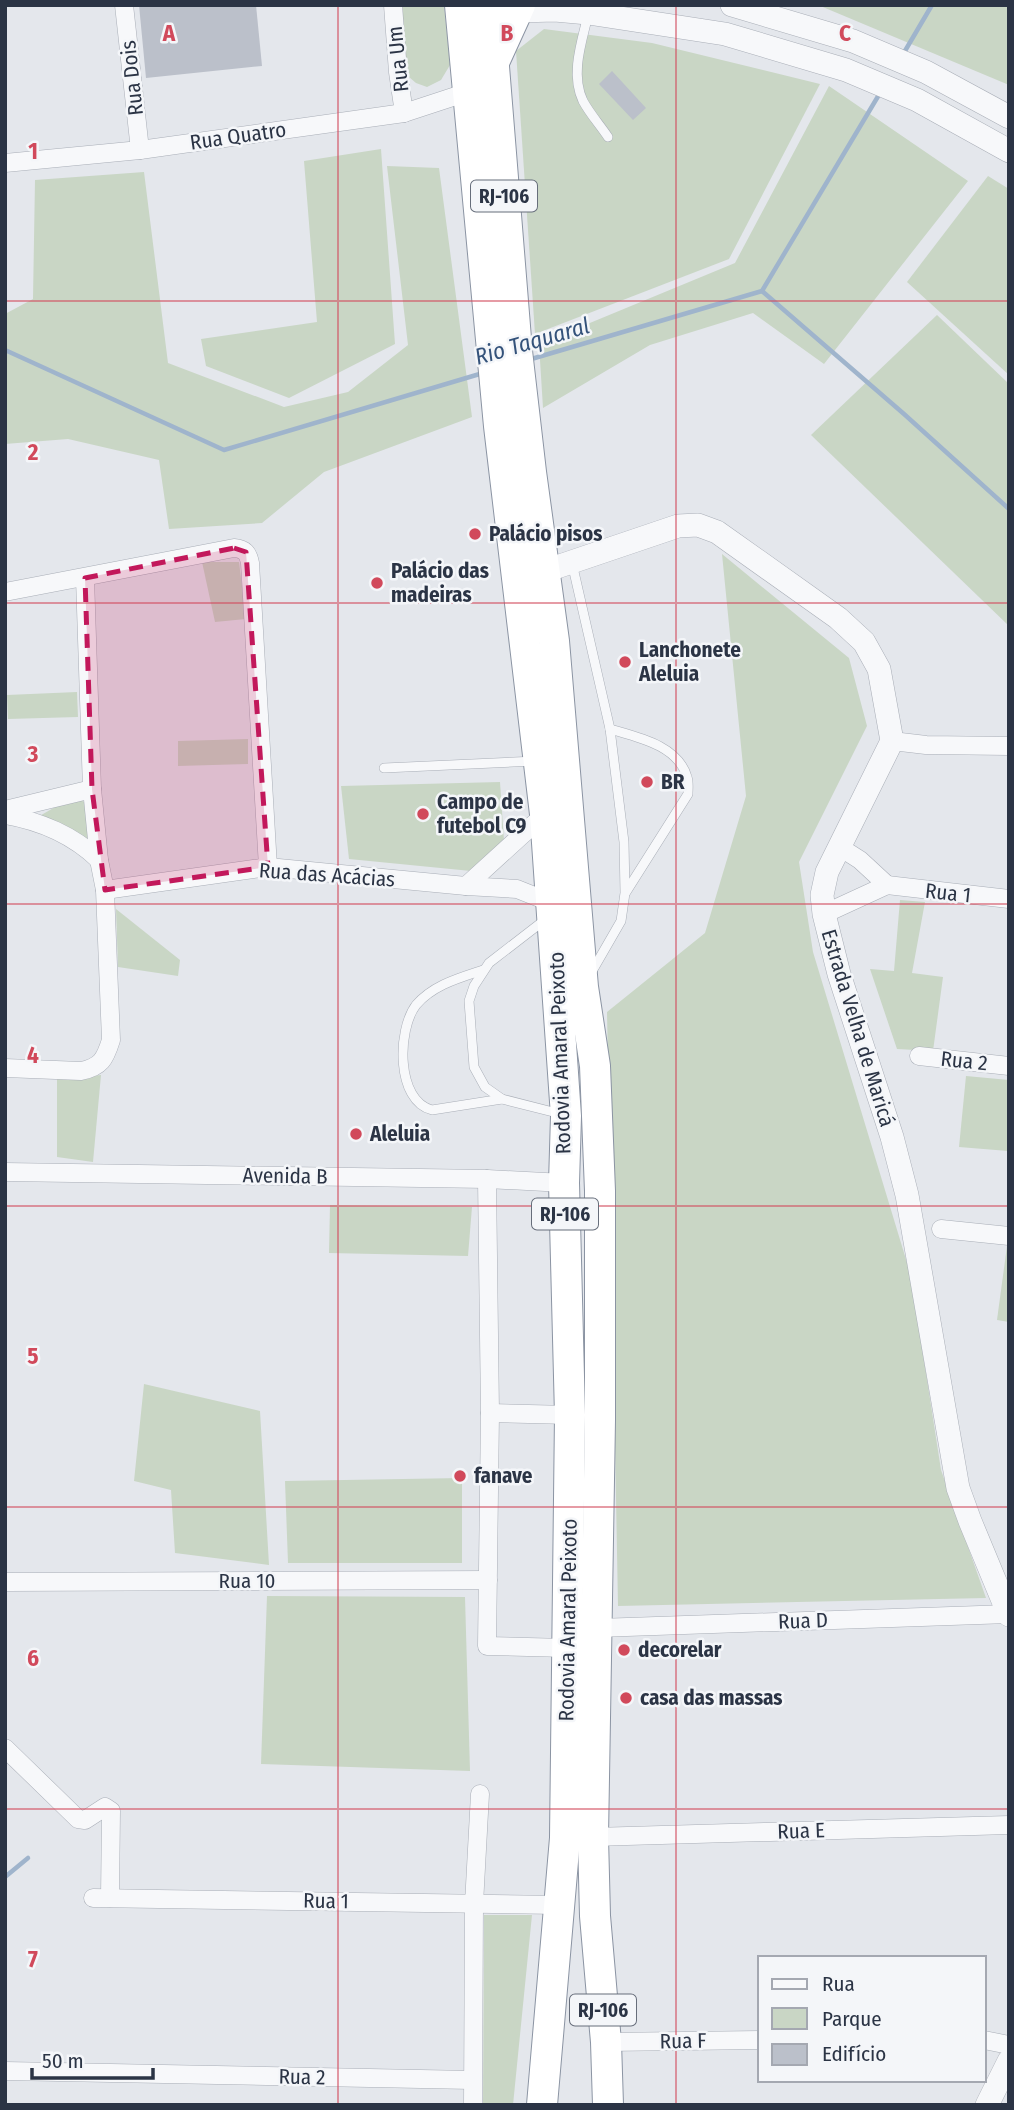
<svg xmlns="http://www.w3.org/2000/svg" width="1014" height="2110" font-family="'Fira Sans Condensed',sans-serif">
<rect width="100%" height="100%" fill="#e4e7ec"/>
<!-- green -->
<g fill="#c9d6c5">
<path d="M395 5H444L450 65 441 80 427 87 416 83 402 71Z"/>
<path d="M818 5H1009V85Z"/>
<path d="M544 29 652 43 820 84 729 259 535 334 516 51Z"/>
<path d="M829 86 968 181 824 364 753 313 650 345 543 408 539 344 735 263Z"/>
<path d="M381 149 395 344 289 398 206 366 201 339 317 322 304 161Z"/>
<path d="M387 166 439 168 472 417 324 472 262 523 169 529 159 460 68 439 5 444V314L33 299 35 180 144 172 168 363 284 407 348 392 408 345Z"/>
<path d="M988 176 1009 189V375L907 282Z"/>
<path d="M937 315 1009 384V626L811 435Z"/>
<path d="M722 554 849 658 867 726 799 862 813 952 911 1276 941 1470 986 1598 618 1606 607 1012 705 933 746 796Z"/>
<path d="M202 562H239L246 619 215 622Z"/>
<path d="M77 692 78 717 8 719 7 695Z"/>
<path d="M248 739V764L178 766V741Z"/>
<path d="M500 782 504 841 471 871 349 859 341 786Z"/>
<path d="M80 800 89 804 91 843 36 818 57 806Z"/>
<path d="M900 900 925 902 912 973 943 977 933 1051 897 1049 870 969 894 971Z"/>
<path d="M116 909 180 960 178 976 118 967Z"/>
<path d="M101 1075 93 1162 57 1157V1079Z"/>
<path d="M966 1076 1009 1080 1008 1151 959 1147Z"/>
<path d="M330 1205 472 1207 468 1256 329 1253Z"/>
<path d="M1007 1246H1009V1322L997 1320Z"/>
<path d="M144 1384 260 1411 269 1565 175 1553 171 1490 134 1481Z"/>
<path d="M462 1478V1563H288L285 1481Z"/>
<path d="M267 1596 465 1597 470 1771 261 1764Z"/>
<path d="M484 1915H532L513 2105H483Z"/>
</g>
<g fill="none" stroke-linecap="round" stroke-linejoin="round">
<!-- stream -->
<g stroke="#9fb4cc" stroke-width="4.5">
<path d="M902 56 932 5"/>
<path d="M762 291 904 414 1009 509"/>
<path d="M5 350 224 450 483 373"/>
<path d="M528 360 762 291 880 93"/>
<path d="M5 1877 28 1858"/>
</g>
</g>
<!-- building -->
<g fill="#bbc0ca">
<path d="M139 5H256L262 66 146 78Z"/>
<path d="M612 71 646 108 633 120 599 84Z"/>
</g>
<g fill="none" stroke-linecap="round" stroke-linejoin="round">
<defs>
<g id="service">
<path d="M588 15C582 41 570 74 583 101 590 114 600 125 608 137"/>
<path d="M572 563 610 729 624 842 625 893 621 921 591 973"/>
<path d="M610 729C637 737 678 745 687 777 689 782 688 789 688 794L626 892"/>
<path d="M384 768 536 761"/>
<path d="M546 919 489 963 474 986 469 1001 474 1067 485 1087 502 1099 561 1114"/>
<path d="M483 970C459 978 433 985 416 1005 397 1030 396 1101 432 1110L502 1099"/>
</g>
<g id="minor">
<path d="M124 5 140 150"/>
<path d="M393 5 398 72 404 113"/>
<path d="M5 163 140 150 404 113 468 92"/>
<path d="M5 592 234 548C245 549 248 553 250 563L268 867"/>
<path d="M892 741 926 745 1009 746"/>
<path d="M5 810 92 789"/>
<path d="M5 815C40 821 74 836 99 860"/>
<path d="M887 885 1009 899"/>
<path d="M466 886 545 814"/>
<path d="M105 890 268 867 466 886 517 889 552 903"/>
<path d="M824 914 887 885 860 860 838 846"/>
<path d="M919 1056 1009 1066"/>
<path d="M5 1068 81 1071C101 1067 105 1059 111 1040L105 890 99 860 92 789 85 578"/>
<path d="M5 1172 487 1179 564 1183"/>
<path d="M487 1179 490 1413 487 1646 567 1648"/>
<path d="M941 1229 1009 1236"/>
<path d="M490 1413 570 1415"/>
<path d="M5 1582 488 1580"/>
<path d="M598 1628 1009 1614"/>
<path d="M5 1748 78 1819 85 1820 105 1807 111 1811 110 1898"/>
<path d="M593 1837 1009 1825"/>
<path d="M93 1898 560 1905"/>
<path d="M984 2040 1009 2045"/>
<path d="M606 2042 760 2040"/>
<path d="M5 2071 472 2080"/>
<path d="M473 2105 474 1904 480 1794"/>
</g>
<g id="tertiary">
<path d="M732 5 853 41 926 72 1009 117"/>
<path d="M519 11 555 10 588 13 725 34 846 70 917 100 1009 151"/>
<path d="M545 571 678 526 698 525 717 532 838 618 864 642 879 669 892 741 827 872 822 895 824 914 839 974 892 1137 907 1195 958 1488 970 1521 1009 1615"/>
<path d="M987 2105 1009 2061"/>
</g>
<g id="trunk">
<path d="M460 5 499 426 545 814 566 1116 564 1183 570 1415 565 1838 542 2105"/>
<path d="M489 5 517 351 531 472 554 641 583 987 595 1066 600 1191V1420L593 1837 595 1916 606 2042 608 2105"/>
<path d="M494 62 520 5"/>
</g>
</defs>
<!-- service casing -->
<use href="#service" stroke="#a9aeb7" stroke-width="10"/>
<!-- minor casing -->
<use href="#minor" stroke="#a9aeb7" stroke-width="19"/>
<!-- tertiary casing -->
<use href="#tertiary" stroke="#a9aeb7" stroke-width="24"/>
<!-- trunk casing -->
<use href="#trunk" stroke="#8b94a3" stroke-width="32"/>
<!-- service -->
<use href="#service" stroke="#f7f8fa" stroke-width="9"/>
<!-- minor -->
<use href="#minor" stroke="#f7f8fa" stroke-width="18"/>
<!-- tertiary -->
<use href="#tertiary" stroke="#f7f8fa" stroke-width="23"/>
<!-- trunk -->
<use href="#trunk" stroke="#fff" stroke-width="30"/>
</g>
<!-- marked area -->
<path fill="#c2185b" fill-opacity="0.2" stroke="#c2185b" stroke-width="5" stroke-dasharray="14 9" stroke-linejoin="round" d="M234 548 246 552 268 867 105 890 92 789 85 578Z"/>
<!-- grid -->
<path fill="none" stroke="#d1495b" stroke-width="2" stroke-opacity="0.55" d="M338 5V2105M676 5V2105M5 301H1009M5 603H1009M5 904H1009M5 1206H1009M5 1507H1009M5 1809H1009"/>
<!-- markers -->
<g fill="#d1495b" stroke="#f4f6f9" stroke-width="2.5">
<circle cx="475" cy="534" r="7"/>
<circle cx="377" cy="583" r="7"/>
<circle cx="625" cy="662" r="7"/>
<circle cx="647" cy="782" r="7"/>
<circle cx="423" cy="814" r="7"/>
<circle cx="356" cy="1134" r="7"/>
<circle cx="460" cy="1476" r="7"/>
<circle cx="624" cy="1650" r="7"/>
<circle cx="626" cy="1698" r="7"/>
</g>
<g text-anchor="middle" stroke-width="5" stroke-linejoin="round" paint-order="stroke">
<!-- shield labels -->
<g fill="#f4f6f9" stroke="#676e7b" stroke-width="2">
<rect x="471" y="180.5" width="66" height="31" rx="5"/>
<rect x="532" y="1198.5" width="66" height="31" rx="5"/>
<rect x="570" y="1994.5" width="66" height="31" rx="5"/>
</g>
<g font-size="19" font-weight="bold" fill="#2b3445">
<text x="504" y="203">RJ-106</text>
<text x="565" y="1221">RJ-106</text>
<text x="603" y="2017">RJ-106</text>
</g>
<!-- street labels -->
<g font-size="21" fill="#2b3445" stroke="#f4f6f9">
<text transform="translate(398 59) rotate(-96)" y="7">Rua Um</text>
<text transform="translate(132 78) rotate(-96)" y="7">Rua Dois</text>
<text transform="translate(238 136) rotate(-8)" y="7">Rua Quatro</text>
<text transform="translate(327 875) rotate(4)" y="7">Rua das Acácias</text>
<text transform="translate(948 893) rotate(6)" y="7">Rua 1</text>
<text transform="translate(858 1028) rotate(73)" y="7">Estrada Velha de Maricá</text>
<text transform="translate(560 1053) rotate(-92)" y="7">Rodovia Amaral Peixoto</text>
<text transform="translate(964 1061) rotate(6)" y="7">Rua 2</text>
<text transform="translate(285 1176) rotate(1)" y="7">Avenida B</text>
<text x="247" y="1588">Rua 10</text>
<text transform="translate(568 1620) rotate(-89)" y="7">Rodovia Amaral Peixoto</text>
<text transform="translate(803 1621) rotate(-2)" y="7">Rua D</text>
<text transform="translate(801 1831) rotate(-2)" y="7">Rua E</text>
<text transform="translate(326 1901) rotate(1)" y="7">Rua 1</text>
<text transform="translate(683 2041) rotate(-1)" y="7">Rua F</text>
<text transform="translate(302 2077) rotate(1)" y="7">Rua 2</text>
</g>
<!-- poi labels -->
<g font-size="21" font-weight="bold" fill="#2b3445" stroke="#f4f6f9" text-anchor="start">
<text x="489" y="541">Palácio pisos</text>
<text x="391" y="578">Palácio das<tspan x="391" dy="24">madeiras</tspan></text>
<text x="639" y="657">Lanchonete<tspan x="639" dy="24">Aleluia</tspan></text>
<text x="661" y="789">BR</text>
<text x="437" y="809">Campo de<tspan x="437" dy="24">futebol C9</tspan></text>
<text x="370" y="1141">Aleluia</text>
<text x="474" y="1483">fanave</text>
<text x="638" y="1657">decorelar</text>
<text x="640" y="1705">casa das massas</text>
</g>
<!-- water labels -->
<g font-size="23" font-style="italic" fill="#34527a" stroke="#f4f6f9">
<text transform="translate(532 341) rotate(-16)" y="8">Rio Taquaral</text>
</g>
</g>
<g font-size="23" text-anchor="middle" font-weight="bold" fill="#d1495b" stroke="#f4f6f9" stroke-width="5" stroke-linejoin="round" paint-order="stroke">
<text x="169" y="41">A</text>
<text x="507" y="41">B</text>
<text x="845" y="41">C</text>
<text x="33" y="159">1</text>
<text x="33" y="460">2</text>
<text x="33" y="762">3</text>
<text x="33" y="1063">4</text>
<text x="33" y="1364">5</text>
<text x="33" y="1666">6</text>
<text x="33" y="1967">7</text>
</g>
<!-- border -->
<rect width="1014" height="2110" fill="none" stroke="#2b3445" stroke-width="14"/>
<!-- legend -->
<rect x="758" y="1956" width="228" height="126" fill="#f4f6f9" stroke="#a4a8b1" stroke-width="2"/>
<rect x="772" y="1979" width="35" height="10" fill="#f7f8fa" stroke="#a4a8b1" stroke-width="2"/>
<text x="822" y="1991" font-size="21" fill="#2b3445">Rua</text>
<rect x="772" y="2008" width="35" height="21" fill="#c9d6c5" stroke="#a4a8b1" stroke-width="2"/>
<text x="822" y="2026" font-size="21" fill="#2b3445">Parque</text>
<rect x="772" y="2044" width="35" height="21" fill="#bbc0ca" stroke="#a4a8b1" stroke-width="2"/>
<text x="822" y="2061" font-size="21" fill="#2b3445">Edifício</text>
<!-- scale -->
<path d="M32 2068v10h121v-10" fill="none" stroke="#2b3445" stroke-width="3.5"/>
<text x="42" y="2068" font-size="21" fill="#2b3445" stroke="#f4f6f9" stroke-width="5" paint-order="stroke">50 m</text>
</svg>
